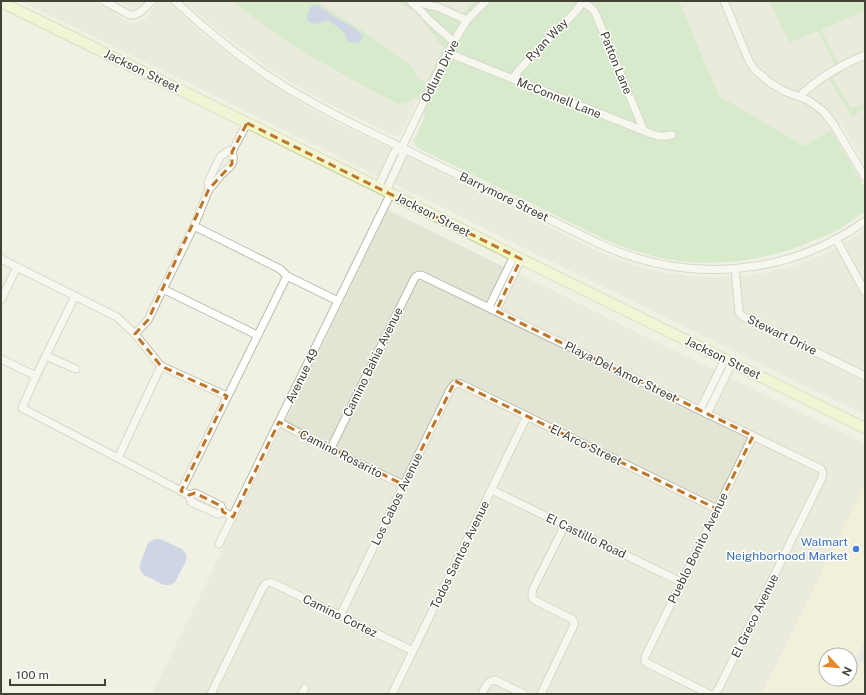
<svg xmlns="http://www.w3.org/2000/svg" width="866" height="695" font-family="'Public Sans',sans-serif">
<rect width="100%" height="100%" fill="#f0f0e4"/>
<!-- residential -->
<g fill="#e3e4d3">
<path d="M21 1H92L111 10 128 22 135 23 141 22 145 19 158 2 161 1H166L206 36 241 63 306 106 340 124 418 161 597 251 633 265 665 273 688 276 712 277 742 276 758 274 787 268 815 258 844 244 865 229V415Z"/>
<path d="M117 1H143L137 7 132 8Z"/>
<path d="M184 1H233L247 13 293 45 333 70 397 104 408 103 414 97 418 99 402 133 398 136H395L322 100 292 83 263 64 239 46 216 29Z"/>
<path d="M316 1H402V3L413 11 423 21 443 48 426 83 417 78 414 68 366 33Z"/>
<path d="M427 1H476L464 12H459Z"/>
<path d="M679 1H769L789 43 818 31 835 65 824 72 852 116 865 108V165L841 123 804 147 719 96Z"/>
<path d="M865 11V103L851 108 833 77 843 71 821 30Z"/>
<path d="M388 210 865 444V484L762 694H152Z"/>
</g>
<!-- commercial -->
<path fill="#f1efd1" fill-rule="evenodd" d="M865 484V694H762ZM826 655H850V679H826Z"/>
<!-- green -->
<g fill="#bae2b0">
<path d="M233 1H316L366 33 414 68 417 78 426 83 443 48 423 21 413 11 401 3 402 1H428L459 12H464L476 1H679L719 96 804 146 831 130 865 188V212C855 218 845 226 834 232 829 235 823 237 817 239 776 258 725 267 680 261 654 258 630 250 606 240L416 147 414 140 425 116 418 99 414 97 408 103 398 104C340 74 282 43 233 1Z"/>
<path d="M769 1H865V11L821 30 843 72 833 78 851 108 865 103V108L852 117 824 71 835 65 818 31 789 43Z"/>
</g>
<!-- parking -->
<path fill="#e2e1dc" d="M865 640V665L860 662 858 667 853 664Z"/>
<!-- water -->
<g fill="#a5b5e9">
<path d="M314 5 320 6 336 18 350 25 363 35C361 44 355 45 347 41 346 39 347 37 346 35 344 32 331 21 328 21 319 21 315 28 307 20 307 16 309 12 310 7Z"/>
<path d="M156 539H160L182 549 186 554V561L175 582 170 585H164L144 575 140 570V564L148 543 153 540Z"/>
</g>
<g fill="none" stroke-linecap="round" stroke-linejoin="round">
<defs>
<g id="minor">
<path d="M104 1 130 15C140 16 145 7 152 1"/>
<path d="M175 1C206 30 240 58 276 81 300 97 326 110 351 123L600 244C686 284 787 277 865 221"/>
<path d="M410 1 420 10 429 20 454 42"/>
<path d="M414 1 428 5 437 7 467 20"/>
<path d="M580 1 589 6 595 12 644 131"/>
<path d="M724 1 749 61 754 69 769 82 784 91 808 100 823 111 834 125 865 177"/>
<path d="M448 53 644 131C654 135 661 138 672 135"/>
<path d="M513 79 518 71 576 11 583 2"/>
<path d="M800 96C818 78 841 65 865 55"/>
<path d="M378 187 395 151 402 147"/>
<path d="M209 189 208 182 217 163 221 156 228 151 232 152"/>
<path d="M386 191 403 154 402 147 443 62 460 31 467 20 486 1"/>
<path d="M194 226 209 189C214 185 216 181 220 176 227 168 237 165 232 152L247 123"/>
<path d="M836 239 865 292"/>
<path d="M1 259 117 317 135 334 161 366"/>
<path d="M735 269 739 312 742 316 865 376"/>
<path d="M1 300 17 267"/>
<path d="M489 307 514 256"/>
<path d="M496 311 521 259"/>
<path d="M135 334 148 320 163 289"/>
<path d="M257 335 163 289 194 226 280 269 287 276"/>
<path d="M46 356 76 369"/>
<path d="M1 359 36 376 75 296"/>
<path d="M36 376 22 408 118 458"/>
<path d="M700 410 725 359"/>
<path d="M707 414 732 363"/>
<path d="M279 422 330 450 404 485"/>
<path d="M330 450 413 281C415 277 416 275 421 275L821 469C824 473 823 475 821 480L719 688 715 694"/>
<path d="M492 490 681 582"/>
<path d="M181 491 118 458 161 366 227 396"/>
<path d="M189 495 191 502 218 514 223 512"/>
<path d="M233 517 223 512 221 506 195 493 189 495 181 491 287 276 338 301"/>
<path d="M219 544 391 193"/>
<path d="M340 616 450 390C454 383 457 382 463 385L717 509"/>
<path d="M211 694 262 589C266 582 269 581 275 584L413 651"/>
<path d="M302 694 305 688"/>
<path d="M392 694 527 416"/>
<path d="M482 694C485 688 487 680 495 680L524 694"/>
<path d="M541 694 574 625V622L572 619 538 602C531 599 531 596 533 589L565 525"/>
<path d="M709 694 647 663 645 661V657L753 436"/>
</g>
<path id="secondary" d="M1 2 378 187 521 259 865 428"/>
</defs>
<!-- minor casing -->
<use href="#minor" stroke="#bbbba8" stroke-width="9"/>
<!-- secondary casing -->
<use href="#secondary" stroke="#c4ca95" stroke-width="12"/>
<!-- minor -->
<use href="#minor" stroke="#fff" stroke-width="7"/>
<!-- secondary -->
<use href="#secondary" stroke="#f3f9c5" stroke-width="10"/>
</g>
<!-- marked area -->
<path d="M0 0H866V695H0ZM247 123 521 259 496 311 753 436 717 509 455 381 404 485 279 422 233 517 223 512 221 506 195 493 189 495 181 491 227 396 161 366 135 334 148 320 209 189 232 164V152Z" fill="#f0f0e4" fill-opacity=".55" fill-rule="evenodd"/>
<path fill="none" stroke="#be7629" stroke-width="3" stroke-dasharray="8 5" stroke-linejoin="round" d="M247 123 521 259 496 311 753 436 717 509 455 381 404 485 279 422 233 517 223 512 221 506 195 493 189 495 181 491 227 396 161 366 135 334 148 320 209 189 232 164V152Z"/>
<!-- markers -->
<circle fill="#3f7fe0" stroke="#fff" stroke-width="1.5" cx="856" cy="549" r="4"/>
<g text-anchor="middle" stroke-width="3" stroke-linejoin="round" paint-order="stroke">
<!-- street labels -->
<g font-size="12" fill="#424235" stroke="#fff">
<text transform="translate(547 40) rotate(-46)" y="4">Ryan Way</text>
<text transform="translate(616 63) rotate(68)" y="4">Patton Lane</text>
<text transform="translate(142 71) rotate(26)" y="4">Jackson Street</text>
<text transform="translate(440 71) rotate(-63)" y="4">Odlum Drive</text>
<text transform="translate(559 98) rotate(22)" y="4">McConnell Lane</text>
<text transform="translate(504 197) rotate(26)" y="4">Barrymore Street</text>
<text transform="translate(433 215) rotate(27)" y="4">Jackson Street</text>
<text transform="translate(782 335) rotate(26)" y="4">Stewart Drive</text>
<text transform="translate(723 358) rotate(26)" y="4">Jackson Street</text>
<text transform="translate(373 362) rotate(-64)" y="4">Camino Bahia Avenue</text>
<text transform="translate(621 372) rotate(26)" y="4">Playa Del Amor Street</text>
<text transform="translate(302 376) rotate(-64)" y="4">Avenue 49</text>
<text transform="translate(586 445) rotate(26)" y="4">El Arco Street</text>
<text transform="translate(341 454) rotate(27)" y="4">Camino Rosarito</text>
<text transform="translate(397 499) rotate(-64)" y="4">Los Cabos Avenue</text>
<text transform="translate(586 536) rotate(26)" y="4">El Castillo Road</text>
<text transform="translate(698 548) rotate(-64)" y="4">Pueblo Bonito Avenue</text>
<text transform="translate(460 555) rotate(-64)" y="4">Todos Santos Avenue</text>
<text transform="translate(340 616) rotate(26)" y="4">Camino Cortez</text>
<text transform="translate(755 616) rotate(-64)" y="4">El Greco Avenue</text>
</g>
<!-- shop labels -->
<g font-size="12" fill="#366cbe" stroke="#fff" text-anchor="end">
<text x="848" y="546">Walmart<tspan x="848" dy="14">Neighborhood Market</tspan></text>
</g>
</g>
<!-- border -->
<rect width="866" height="695" fill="none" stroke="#424235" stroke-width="4"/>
<!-- north arrow -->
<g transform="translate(838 667) rotate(116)"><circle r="19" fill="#ffffff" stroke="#b3b3ae"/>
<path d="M0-3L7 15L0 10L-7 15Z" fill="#e78725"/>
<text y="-6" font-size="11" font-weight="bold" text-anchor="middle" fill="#424235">N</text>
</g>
<!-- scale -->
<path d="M10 679v6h95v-6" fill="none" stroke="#424235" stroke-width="2"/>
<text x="16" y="679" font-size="12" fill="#424235" stroke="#ffffff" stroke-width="3" paint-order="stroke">100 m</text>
</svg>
